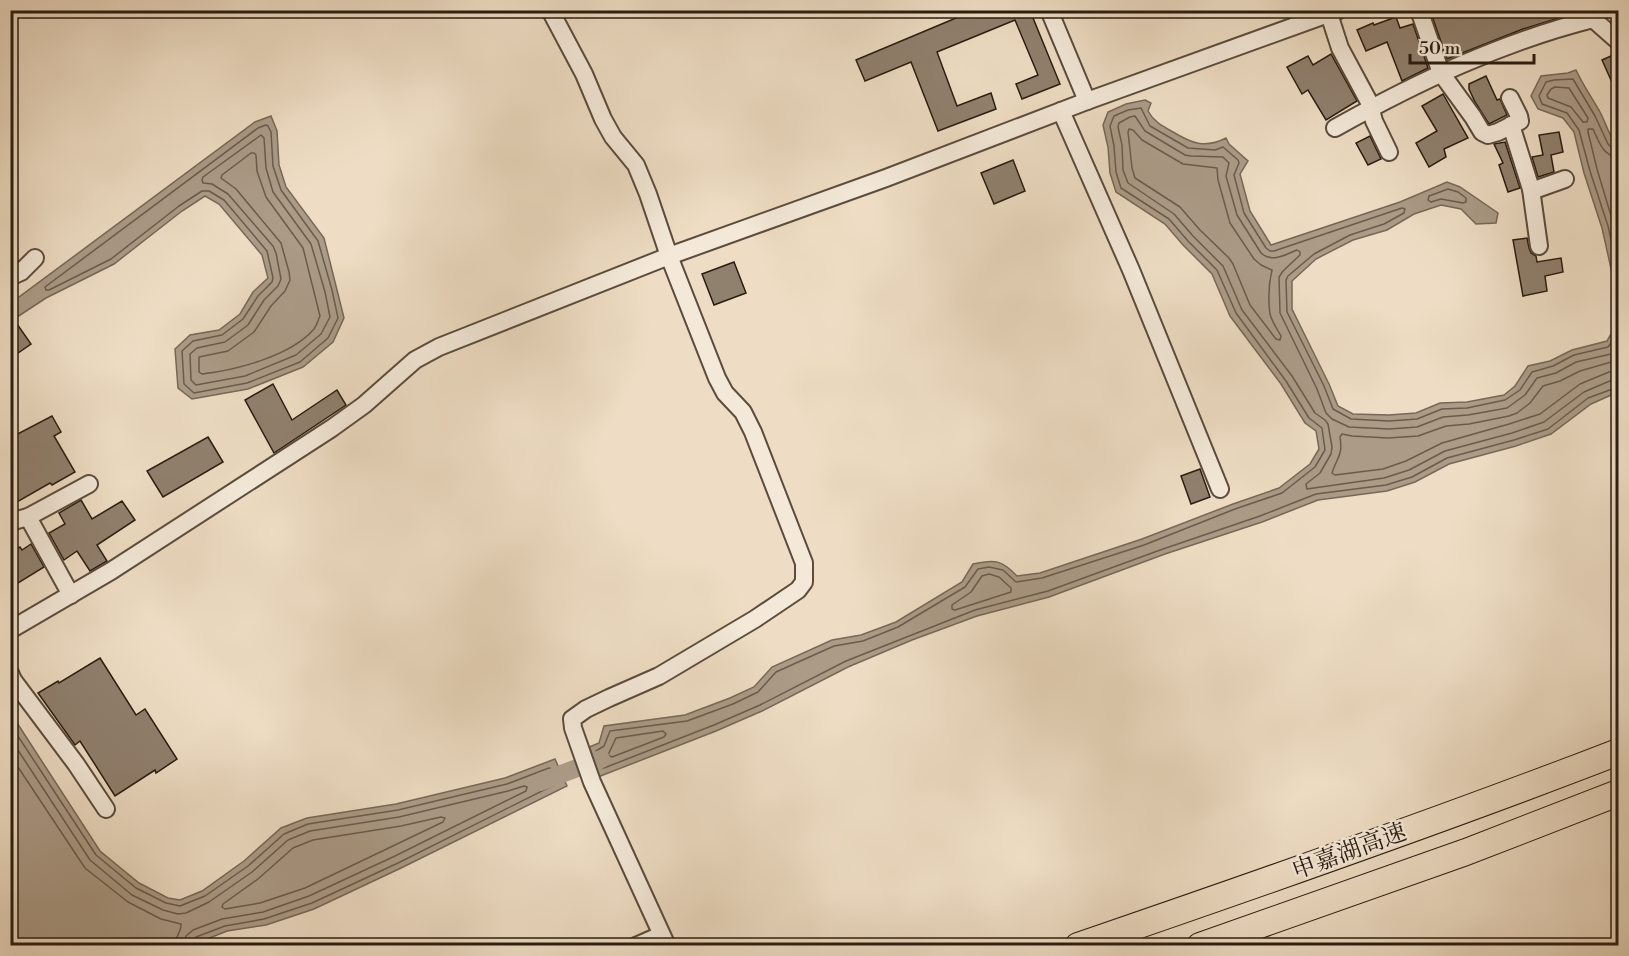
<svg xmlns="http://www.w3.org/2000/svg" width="1629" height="956" font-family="'Libre Bodoni','Noto Serif SC',serif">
<rect width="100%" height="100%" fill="#eeddc4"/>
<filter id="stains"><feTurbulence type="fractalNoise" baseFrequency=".00333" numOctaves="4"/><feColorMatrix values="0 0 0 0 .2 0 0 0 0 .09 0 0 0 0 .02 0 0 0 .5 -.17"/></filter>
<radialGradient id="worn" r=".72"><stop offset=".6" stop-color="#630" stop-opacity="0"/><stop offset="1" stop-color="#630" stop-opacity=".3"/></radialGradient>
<!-- water -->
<g fill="#ab9b87" stroke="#776857" stroke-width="1.5">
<path d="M1576 70C1583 85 1592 98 1600 112 1606 123 1609 137 1618 146V300L1602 228 1584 173 1574 132 1563 118 1538 109 1531 96 1541 76 1568 73Z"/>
<path d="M1145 100 1151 103 1148 111C1154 122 1162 126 1173 132 1191 143 1205 149 1226 138L1229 144 1248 161 1240 174 1250 211 1271 245 1400 202 1447 182 1460 187 1498 213 1496 223 1476 224 1461 209 1441 205 1414 214 1387 230 1353 240 1316 259 1292 281V309L1329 384 1338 406 1353 414 1389 415 1416 413 1440 403 1467 402 1504 395 1515 386 1528 366 1550 361 1572 350 1607 341 1618 322V392L1591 404 1551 434 1516 446 1449 464 1415 482 1387 491 1318 500 1262 522 1165 554 1049 597 977 616 912 640 848 667 762 711 716 731 598 777 587 748 599 743 604 726 685 715 730 698 754 687 772 667 832 640 861 635 896 622 962 582 973 564C995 559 1002 560 1017 576L1040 573 1142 539 1233 504 1279 488 1310 464 1319 449 1316 431 1305 423 1281 384 1230 316 1212 274 1183 245 1165 224 1116 192 1110 173 1108 147 1103 125 1108 112 1126 104Z"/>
<path d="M271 116 277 131 279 165 286 187 324 238 344 318 333 342 303 367 248 389 192 399 178 388 175 349 190 335 219 330 240 314 253 292 268 278 262 255 219 204 205 196 182 211 114 264 46 298 11 321V303L255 122Z"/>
<path d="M10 712 100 851 139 883 168 898 180 900 202 891 244 861 281 828 307 818 396 804 505 778 555 759 567 786 401 868 314 909 266 925 227 931 197 943V945H11Z"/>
</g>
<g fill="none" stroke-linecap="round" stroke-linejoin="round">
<!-- shore -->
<g stroke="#6a5c4c" stroke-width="1.5">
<path d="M1555 87 1569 88 1588 118 1587 122H1583L1571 107 1548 98 1547 95 1551 89Z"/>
<path d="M266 125 268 126 271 132 273 166 281 190 318 241 332 290 338 318 328 338 300 362 247 383 194 393 184 384 182 351 193 341 222 335 243 319 258 296 272 282 273 278 267 251 224 200 209 191H202L179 206 111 259 49 290H46L45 287 258 128Z"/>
<path d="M1129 129 1133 130 1142 140 1183 164 1217 168 1218 180 1230 223 1254 259 1261 265 1272 270C1269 283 1268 300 1270 314 1272 322 1277 329 1281 336L1280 340 1276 339 1250 305 1233 264 1229 258 1200 230 1180 207 1135 178 1132 168 1128 132Z"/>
<path d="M261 135 264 138 266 168 273 192 311 244 325 292 330 317 321 334 296 355 245 376 196 385 191 380 190 354 197 348 225 342 248 325 264 300 278 286 281 279 276 253 273 246 228 194 212 184 203 183 202 180 203 177Z"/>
<path d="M1618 149H1613L1608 144 1595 116 1573 79 1554 80 1546 82 1539 96 1542 104 1567 113 1579 130 1590 171 1608 226 1618 271"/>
<path d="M254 153 256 155 257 171 266 197 303 248 320 316C318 320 317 325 314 329 291 356 236 370 202 374L199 372V357L228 351 254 332 271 306 285 291 290 280 289 272 281 243 236 189 221 178 222 175 251 153Z"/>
<path d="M1618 157C1603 156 1599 142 1593 129H1588V132L1597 169 1618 239"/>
<path d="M1448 189 1458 192 1466 198V202L1463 203 1441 199 1431 202 1428 200 1429 196Z"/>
<path d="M1618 334 1608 347 1574 355 1553 366 1532 372 1520 390 1505 400 1467 408 1442 409 1417 419 1389 421 1351 419 1333 409 1324 386 1287 312 1286 280 1288 276 1314 254 1350 235 1384 224 1404 213 1405 209 1402 208 1274 251H1270L1266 248 1244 213 1234 175 1239 163 1238 160 1223 147 1215 150 1188 148 1150 126 1141 108 1128 110 1114 116 1110 126 1114 146 1116 172 1121 188 1169 219 1188 241 1217 270 1236 313 1286 381 1309 418 1322 428 1325 450 1315 467 1282 493 1235 509 1144 545 1042 578 1016 582 1003 570 989 567 978 569 965 587 898 627 863 641 834 646 776 672 758 692 733 704 687 721 610 731 604 746 596 751 595 754 600 767 604 768 714 725 760 705 846 661 975 610 1048 591 1163 549 1260 516 1316 494 1386 485 1412 477 1447 458 1514 440 1548 429 1588 398 1618 387"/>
<path d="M1618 348 1611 354 1576 362 1556 373 1537 378 1525 395 1507 408 1468 415 1443 417 1417 427 1389 429 1349 427 1332 419 1326 413 1317 389 1280 313 1279 277 1283 271 1300 255V252L1297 250C1285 255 1272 263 1261 253L1237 215 1226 176 1229 163 1223 157 1191 156 1185 155 1145 131 1135 116 1130 117 1119 123 1118 127 1122 145 1123 170 1128 183 1174 214 1193 236 1223 266 1242 310 1292 376 1315 413 1325 420 1328 424 1332 447 1331 454 1320 473 1306 484 1307 489 1384 478 1409 470 1445 451 1512 433 1544 422 1584 392 1612 380H1618"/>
<path d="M1618 360 1580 371 1560 381 1543 386 1530 403 1517 413 1509 416 1469 424 1446 426 1418 436 1388 438 1352 436 1342 434 1340 437C1343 456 1337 457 1332 473L1335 475 1383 469 1406 461 1442 443 1509 424 1540 414 1580 384 1609 372 1618 371"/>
<path d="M989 574 999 577 1011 588V592L955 610 952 609V605L971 592 982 576Z"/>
<path d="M10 724 96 855 136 888 166 903 180 906 205 896 248 866 284 834 308 824 398 810 507 784 549 768 552 769 558 781 556 784 398 863 312 903 264 919 225 926 196 937 192 941V946"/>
<path d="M663 731 666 734 664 737 612 757 608 755 616 738Z"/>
<path d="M10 738 90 860 132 895 163 910 178 914 186 913 209 902 252 872 288 840 310 831 399 817 508 791 524 786 527 787 526 791 395 856 309 896 263 912 222 919 193 930 186 936 184 946"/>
<path d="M10 755 85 868 128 902 161 919 181 924C182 930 175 937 175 946"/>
<path d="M441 817 445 818 443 822 305 888 260 903 225 909 222 907 223 904 258 879 293 848 313 840 401 826Z"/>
</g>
<!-- canal -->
<path stroke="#ab9b87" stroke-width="18" d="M540 782 601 759"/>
</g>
<!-- building -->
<g fill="#90806e" stroke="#2a1c10" stroke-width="1.5">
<path d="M975 10H1037L1031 13 1060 84 1022 99 1016 84 1038 75 1015 20 937 52 957 106 991 93 996 109 938 131 911 62 865 81 856 60Z"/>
<path d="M1430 10H1578V12L1523 29 1447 59Z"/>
<path d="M1396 17 1400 28 1413 24 1428 68 1402 81 1387 42 1366 51 1357 30 1373 23 1374 25Z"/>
<path d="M1618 53V96L1602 60Z"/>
<path d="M1331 54 1357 101 1326 120 1308 90 1302 94 1287 67 1308 56 1313 65Z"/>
<path d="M1486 76 1497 100 1500 99 1507 115 1489 124 1475 102 1469 89V84Z"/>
<path d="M1443 94 1468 138 1444 149 1446 157 1429 167 1416 143 1437 131 1422 106Z"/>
<path d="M1559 132 1563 152 1551 155 1554 172 1538 177 1532 157 1543 155 1539 135Z"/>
<path d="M1370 136 1381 159 1368 165 1356 143Z"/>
<path d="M1505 142 1520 188 1508 192 1499 165 1503 163 1494 144Z"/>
<path d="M1013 160 1025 191 994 204 981 173Z"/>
<path d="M1527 238 1529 248 1531 253 1536 256 1537 262 1561 258 1563 272 1545 276 1547 291 1523 296 1513 240Z"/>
<path d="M734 262 746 293 714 305 702 274Z"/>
<path d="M10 314 31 344 18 353 10 341Z"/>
<path d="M273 384 292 420 337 390 346 405 274 453 245 400Z"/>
<path d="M52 416 61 432 54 436 75 472 52 485 50 483 10 506V438Z"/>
<path d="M208 437 223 462 163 497 147 471Z"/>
<path d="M1200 469 1210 497 1191 504 1181 476Z"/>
<path d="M81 500 92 519 122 501 135 520 97 545 107 561 90 571 77 551 64 560 49 533 65 524 59 513Z"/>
<path d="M31 544 44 567 10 588V553L20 547 22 550Z"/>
<path d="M100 658 136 715 145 709 177 759 156 773 155 770 115 796 80 741 75 745 38 693 58 681 59 683Z"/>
</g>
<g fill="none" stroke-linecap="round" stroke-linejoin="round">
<defs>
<g id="minor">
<path d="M550 10 584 74 603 119 613 137 636 165 648 194 669 256 717 378 725 393 743 412 753 432 804 563V582L798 590 755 619 659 676 609 698 586 709 572 719 573 728 592 782 667 946"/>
<path d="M1049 10 1087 101"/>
<path d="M1419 10 1441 73 1473 117 1482 132 1488 135 1498 132 1520 121 1519 116 1510 98"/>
<path d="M1588 10 1593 19 1618 41"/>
<path d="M1329 14 1340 48 1369 102 1374 121 1389 152"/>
<path d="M1061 111 1131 270 1220 489"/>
<path d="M1511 125 1531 189H1537L1565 179"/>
<path d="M1335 128C1417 82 1502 42 1593 19"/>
<path d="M1531 189 1539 246"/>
<path d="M10 277 21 272 35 258"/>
<path d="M28 517 71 595"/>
<path d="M10 522 28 517 89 484"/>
<path d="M10 630 111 571 332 428 364 405 415 360 439 347 669 256 886 178 1087 101 1339 10"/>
<path d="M10 673 13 680 76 764 106 809"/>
<path d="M636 946 661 935"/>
</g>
<g id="highway">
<path d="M1078 946C1259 884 1440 821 1618 752"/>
<path d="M1200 946 1466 852 1618 793"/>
</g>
</defs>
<!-- minor casing -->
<use href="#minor" stroke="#5b4c3d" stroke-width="20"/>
<!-- highway casing -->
<use href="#highway" stroke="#2a1c10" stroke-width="28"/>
<!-- minor -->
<use href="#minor" stroke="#f4e9d9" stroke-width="16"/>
<!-- highway -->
<use href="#highway" stroke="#eeddc4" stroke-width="26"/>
</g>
<g text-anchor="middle" stroke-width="5" stroke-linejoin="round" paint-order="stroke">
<!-- street labels -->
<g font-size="24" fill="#2a1c10" stroke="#f4e9d9">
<text transform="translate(1349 851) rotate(-20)" y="8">申嘉湖高速</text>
</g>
</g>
<!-- margin -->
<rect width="1629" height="956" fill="none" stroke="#eeddc4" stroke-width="36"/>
<rect x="12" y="12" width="1605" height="932" fill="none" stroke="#2a1c10" stroke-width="3"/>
<rect x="18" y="18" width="1593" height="920" fill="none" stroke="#2a1c10" stroke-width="1.5"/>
<!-- scale -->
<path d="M1410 54v9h124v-9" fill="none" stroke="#2a1c10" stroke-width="3"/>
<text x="1419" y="54" font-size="18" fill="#2a1c10" stroke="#f4e9d9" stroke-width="4.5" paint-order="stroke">50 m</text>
<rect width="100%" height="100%" filter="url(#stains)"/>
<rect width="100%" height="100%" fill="url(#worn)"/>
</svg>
